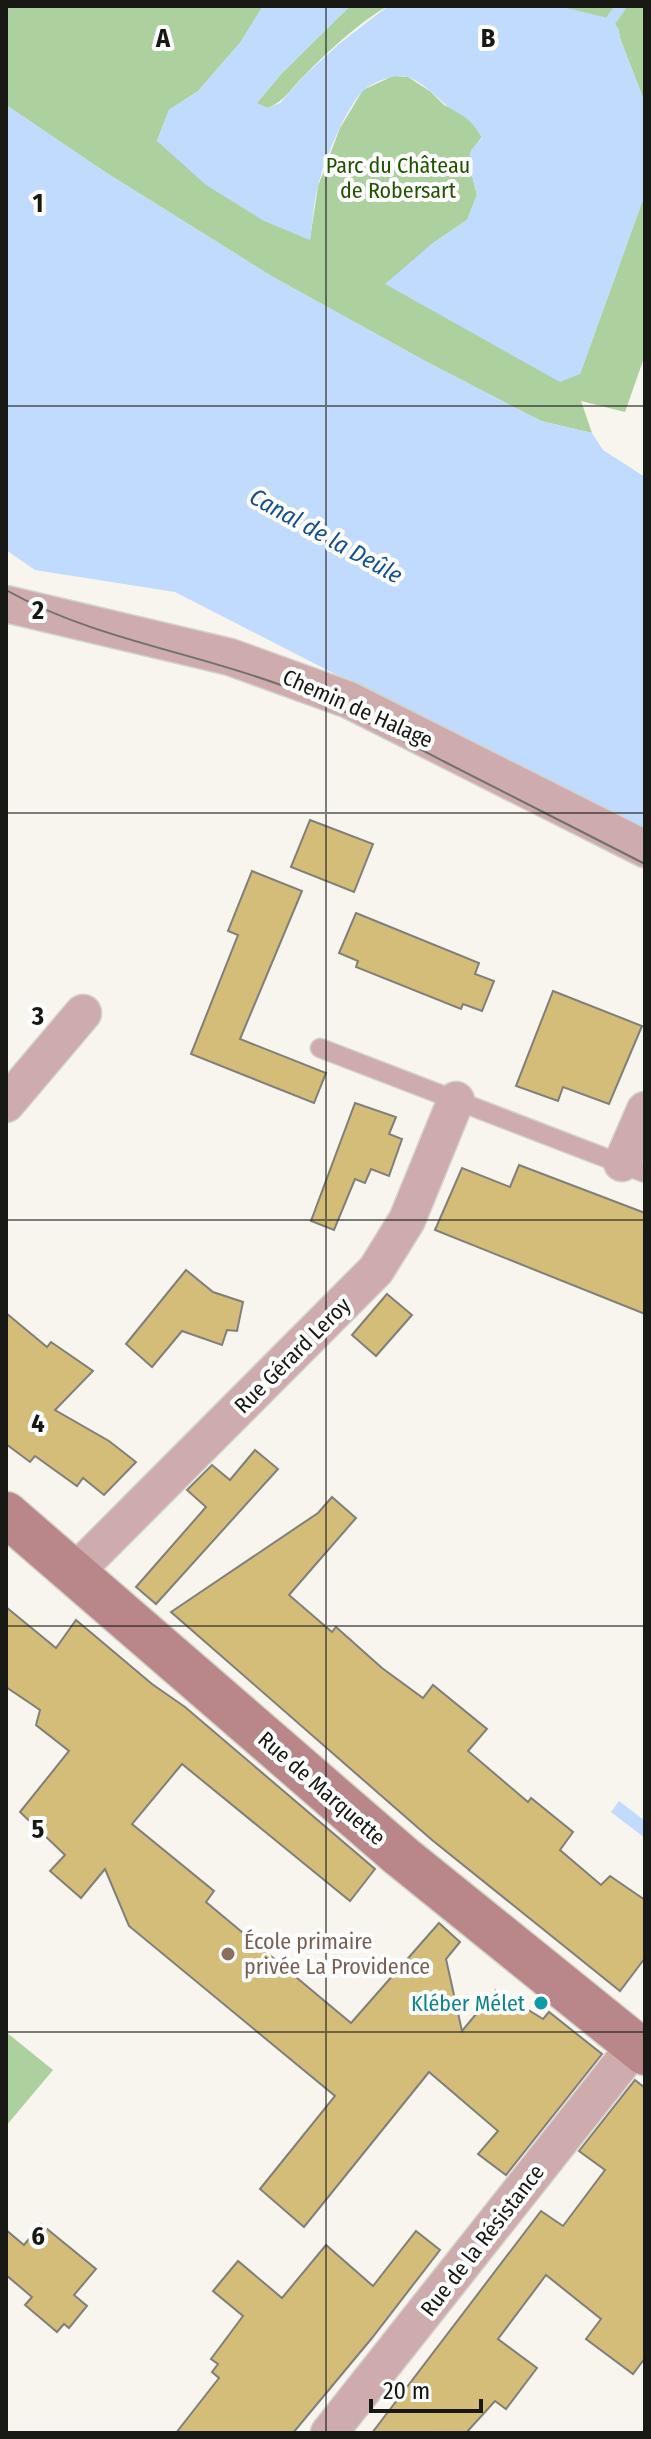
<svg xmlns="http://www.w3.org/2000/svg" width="651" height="2439" font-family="'Fira Sans Condensed',sans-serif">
<rect width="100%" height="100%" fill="#f7f5ee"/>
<!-- green -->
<g fill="#acd09e">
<path d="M6 6H263L240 43 198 91 169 110 157 141 310 239 318 186 340 128 363 90 393 76 408 77 431 92 444 105 468 116 482 137 471 151 469 164 477 195 467 220 433 243 386 284 453 320 580 374 645 194V355L625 412 581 401 592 433 541 421 425 361 273 277 105 172 6 105Z"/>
<path d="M350 6H388C362 20 326 53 305 75 292 87 285 101 268 108L256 104 282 73Z"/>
<path d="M521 6H645V103L621 41 618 28Z"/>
<path d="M6 2032 53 2070 6 2126Z"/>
</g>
<!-- water -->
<g fill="#c0dbfd">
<path d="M263 6H350L282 73 257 103 268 108 280 103 305 75 339 44 388 6 567 8 612 19 618 28 621 41 645 103V194L580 374 560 382 385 284 433 243 467 220 477 195 469 164 471 150 482 138C467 111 457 117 438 98 430 91 418 80 407 77 395 73 371 83 362 92 345 110 324 161 318 186 313 203 313 222 310 240L264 221 206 185 157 141 169 110 198 91 240 43Z"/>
<path d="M6 105 105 172 273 277 425 361 541 421 592 433 603 450 645 477V833L175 592 35 570 6 550Z"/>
<path d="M619 1801 645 1821V1838L611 1812Z"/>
</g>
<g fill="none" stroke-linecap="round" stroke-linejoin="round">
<!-- stream -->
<path stroke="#c0dbfd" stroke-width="11" d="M612 19 621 6"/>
</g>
<!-- building -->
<g fill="#d4bd78" stroke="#817f79" stroke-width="2">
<path d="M310 820 373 844 354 892 291 867Z"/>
<path d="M252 871 302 891 240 1039 326 1073 314 1103 191 1054 238 935 228 931Z"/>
<path d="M356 913 479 963 475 974 494 981 482 1011 463 1004 461 1009 356 967 358 961 339 953Z"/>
<path d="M553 991 642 1026 609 1104 563 1087 558 1101 516 1086Z"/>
<path d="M355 1103 396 1117 389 1134 402 1139 389 1176 371 1169 365 1183 355 1179 334 1230 311 1221Z"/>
<path d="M519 1165 645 1213V1314L435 1230 462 1168 510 1187Z"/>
<path d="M186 1270 213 1292 243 1302 237 1331 227 1330 222 1345 182 1331 152 1367 126 1344Z"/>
<path d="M387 1294 412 1315 376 1356 352 1335Z"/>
<path d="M6 1313 47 1347 51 1342 93 1371 55 1410 109 1441 136 1462 104 1495 83 1478 77 1486 35 1456 30 1462 6 1444Z"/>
<path d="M255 1450 278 1469 156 1604 136 1587 206 1507 187 1490 212 1465 230 1480Z"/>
<path d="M332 1497 356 1518 289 1595 332 1632 336 1627 382 1668 423 1698 433 1685 487 1729 468 1751 528 1802 531 1798 573 1832 560 1850 601 1885 610 1876 645 1900V1958L620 1991 432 1840 171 1612 318 1513Z"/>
<path d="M6 1607 56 1648 76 1620 152 1684 185 1707 375 1869 350 1901 182 1764 132 1824 214 1891 206 1902 351 2023 439 1923 460 1942 446 1959 462 2031 496 1990 543 2019 549 2012 602 2054 506 2175 478 2154 498 2131 429 2072 304 2227 260 2189 335 2096 129 1926 105 1869 81 1898 50 1871 65 1855 20 1812 69 1751 36 1725 40 1710 6 1687Z"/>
<path d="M635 2080 645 2088V2358L633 2374 586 2339 601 2319 546 2275 498 2339 537 2368 506 2409 495 2401 466 2433H372L541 2211 563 2226 605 2170 579 2151Z"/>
<path d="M41 2224 96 2269 74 2295 87 2306 69 2328 64 2324 57 2332 25 2305 32 2297 6 2275V2230L24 2245Z"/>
<path d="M416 2231 440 2250 372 2338 293 2433H176L219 2378 212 2372 218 2364 211 2359 243 2316 213 2291 238 2261 282 2298 326 2245 373 2286Z"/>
</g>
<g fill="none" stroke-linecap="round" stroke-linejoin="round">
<defs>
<path id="lane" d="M320 1048 645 1173"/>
<g id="street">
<path d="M6 604 230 657 349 700 645 849"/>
<path d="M6 1104 83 1013"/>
<path d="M622 1163 645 1110"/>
<path d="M75 1572 376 1270 407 1220 456 1100"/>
<path d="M329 2433 635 2046"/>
</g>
<path id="secondary" d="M6 1514 401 1856 645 2053"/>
</defs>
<!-- lane casing -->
<use href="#lane" stroke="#d3d2cb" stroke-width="21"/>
<!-- street casing -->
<use href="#street" stroke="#d3d2cb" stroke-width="39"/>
<!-- secondary casing -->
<use href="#secondary" stroke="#d3d2cb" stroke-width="47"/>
<!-- lane -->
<use href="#lane" stroke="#ceabac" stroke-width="18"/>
<!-- street -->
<use href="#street" stroke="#ceabac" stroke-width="36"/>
<!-- secondary -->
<use href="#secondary" stroke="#b98689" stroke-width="44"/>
<!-- tram -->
<path stroke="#71706c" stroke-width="2" d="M6 590C93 639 194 652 286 687 341 707 393 735 445 762 512 796 578 830 645 864"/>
</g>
<!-- grid -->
<path fill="none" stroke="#181815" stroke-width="2" stroke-opacity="0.55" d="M326 6V2433M6 406H645M6 813H645M6 1220H645M6 1626H645M6 2032H645"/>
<!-- markers -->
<circle fill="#8d6e63" stroke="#fff" stroke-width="3" cx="228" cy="1954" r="8"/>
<circle fill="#0f9aa8" stroke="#fff" stroke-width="3" cx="541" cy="2003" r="8"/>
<g text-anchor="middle" stroke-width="8" stroke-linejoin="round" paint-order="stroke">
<!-- park labels -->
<g font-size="22" fill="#215400" stroke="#fff">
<text x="398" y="173">Parc du Château<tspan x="398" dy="25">de Robersart</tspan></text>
</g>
<!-- street labels -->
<g font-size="22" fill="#181815" stroke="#fff">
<text transform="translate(358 708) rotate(24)" y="8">Chemin de Halage</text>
<text transform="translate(292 1355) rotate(-45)" y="8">Rue Gérard Leroy</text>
<text transform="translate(322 1788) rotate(41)" y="8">Rue de Marquette</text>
<text transform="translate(482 2240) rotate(-52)" y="8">Rue de la Résistance</text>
</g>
<!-- education labels -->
<g font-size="22" fill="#785e54" stroke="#fff" text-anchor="start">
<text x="244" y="1949">École primaire<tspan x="244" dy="25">privée La Providence</tspan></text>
</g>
<!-- culture labels -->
<g font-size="22" fill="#0d838f" stroke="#fff" text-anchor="end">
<text x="525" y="2011">Kléber Mélet</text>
</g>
<!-- water labels -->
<g font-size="24" font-style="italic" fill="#135091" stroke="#fff">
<text transform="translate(326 536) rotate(29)" y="8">Canal de la Deûle</text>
</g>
</g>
<g font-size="26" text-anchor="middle" font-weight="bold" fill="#181815" stroke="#fff" stroke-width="8" stroke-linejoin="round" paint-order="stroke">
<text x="163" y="47">A</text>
<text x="488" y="47">B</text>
<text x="38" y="212">1</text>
<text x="38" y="619">2</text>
<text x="38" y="1025">3</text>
<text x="38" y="1432">4</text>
<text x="38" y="1838">5</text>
<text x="38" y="2245">6</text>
</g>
<!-- border -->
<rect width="651" height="2439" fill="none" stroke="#181815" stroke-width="16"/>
<!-- scale -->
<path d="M371 2399v12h110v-12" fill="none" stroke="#181815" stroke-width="4"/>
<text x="383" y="2399" font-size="24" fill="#181815" stroke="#ffffff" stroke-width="6" paint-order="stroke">20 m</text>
</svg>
